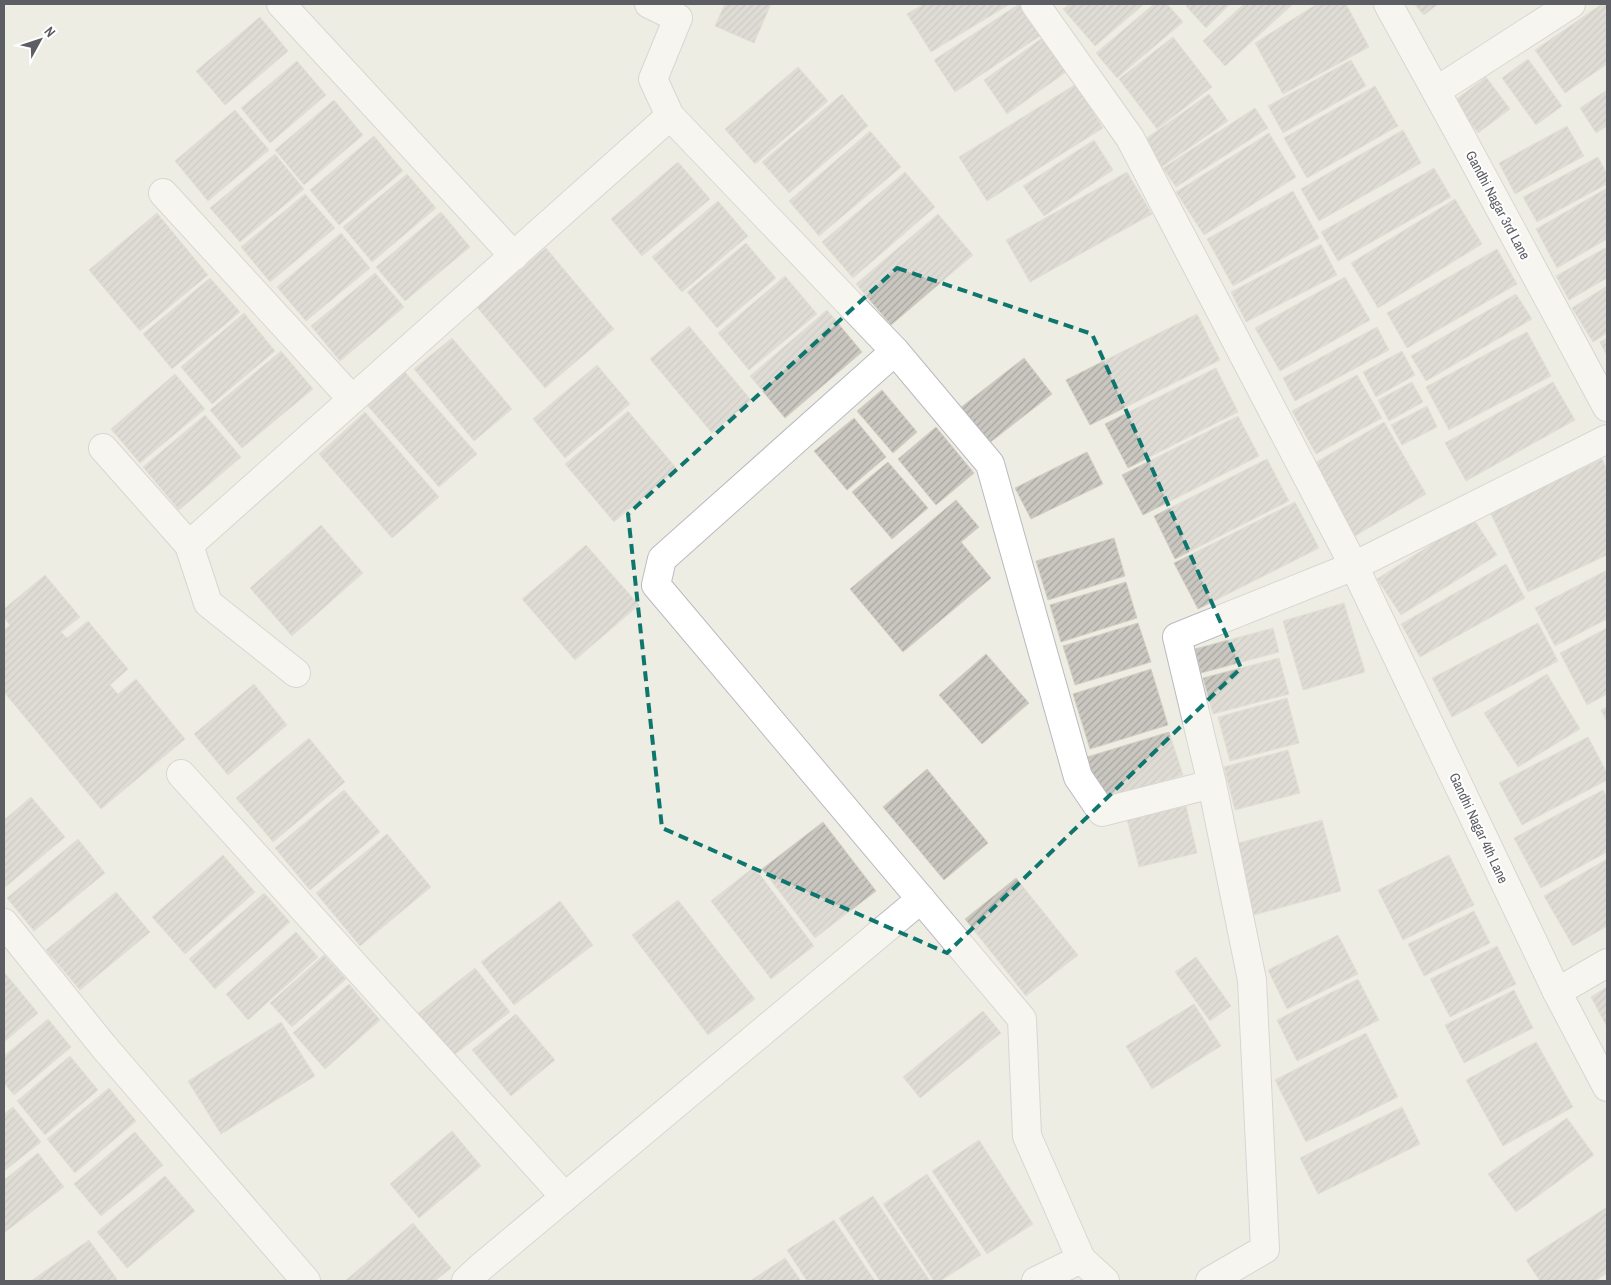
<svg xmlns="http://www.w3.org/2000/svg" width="1611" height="1285" font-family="'Archivo Narrow',sans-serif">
<defs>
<pattern id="building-hatch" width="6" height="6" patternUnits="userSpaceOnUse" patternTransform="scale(1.25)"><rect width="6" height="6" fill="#cac7c1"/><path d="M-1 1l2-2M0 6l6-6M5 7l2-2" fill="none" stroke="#a7a5a0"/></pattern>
</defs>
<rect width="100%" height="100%" fill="#eeede4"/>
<!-- building -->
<g fill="url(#building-hatch)" stroke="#d2cfc2">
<path d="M725 4H771L754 43 715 26Z"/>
<path d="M924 4H1010L931 52 907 14Z"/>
<path d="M1019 4 1040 36 955 92 934 60Z"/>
<path d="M1070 4H1144L1095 46 1063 9Z"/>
<path d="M1154 4H1167L1183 22 1117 78 1096 53Z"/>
<path d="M1188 4H1230L1206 28 1186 6Z"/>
<path d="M1244 4H1293L1225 66 1203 41Z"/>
<path d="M1317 4H1346L1369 47 1283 94 1255 43Z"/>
<path d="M1414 4H1438L1424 15Z"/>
<path d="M1602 4H1607V64L1565 93 1535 50Z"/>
<path d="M260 17 288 51 225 105 196 71Z"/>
<path d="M1045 36 1069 70 1007 114 984 80Z"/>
<path d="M1173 37 1212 87 1157 129 1119 79Z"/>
<path d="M1528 59 1562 106 1536 125 1502 78Z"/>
<path d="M1351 60 1366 86 1283 133 1268 106Z"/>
<path d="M297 61 326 95 270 143 241 108Z"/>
<path d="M798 67 828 101 755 164 725 129Z"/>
<path d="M1486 77 1510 109 1478 133 1454 101Z"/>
<path d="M1076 84 1103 128 987 201 959 157Z"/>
<path d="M1375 86 1398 126 1307 178 1284 138Z"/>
<path d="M1607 90V126L1596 133 1580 108Z"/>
<path d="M842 94 868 126 789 193 762 162Z"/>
<path d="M1209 94 1228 121 1160 168 1141 142Z"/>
<path d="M334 100 363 135 304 185 275 150Z"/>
<path d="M1255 108 1268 128 1176 187 1163 168Z"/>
<path d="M235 110 269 150 208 201 175 161Z"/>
<path d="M1567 126 1584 156 1515 194 1499 163Z"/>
<path d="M1403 130 1421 163 1319 221 1301 189Z"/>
<path d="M870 131 901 167 819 236 789 201Z"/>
<path d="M1269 133 1296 177 1204 235 1176 192Z"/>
<path d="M374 136 403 171 339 225 310 190Z"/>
<path d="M1094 140 1113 170 1044 216 1023 186Z"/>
<path d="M275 154 304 189 240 242 210 208Z"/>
<path d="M1598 157 1607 174V184L1537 222 1523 197Z"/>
<path d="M678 162 710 199 642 256 611 219Z"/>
<path d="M1434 168 1451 197 1338 261 1321 232Z"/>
<path d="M905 172 935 207 853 278 822 242Z"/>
<path d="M1127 172 1152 214 1030 282 1006 240Z"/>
<path d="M407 174 436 208 372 262 343 227Z"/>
<path d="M1607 188V239L1557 268 1536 229Z"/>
<path d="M1293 191 1319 238 1233 286 1207 239Z"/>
<path d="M305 194 335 228 270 282 241 247Z"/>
<path d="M1455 199 1482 244 1378 308 1351 263Z"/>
<path d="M718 201 748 236 682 292 652 257Z"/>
<path d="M441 212 470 247 405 301 376 267Z"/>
<path d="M157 213 208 275 140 331 89 270Z"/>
<path d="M938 214 973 255 891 325 856 284Z"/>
<path d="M341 233 370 268 306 321 277 287Z"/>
<path d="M746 243 776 278 717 328 687 292Z"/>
<path d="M1321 244 1337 275 1246 322 1231 292Z"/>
<path d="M1607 247V278L1569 300 1556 276Z"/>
<path d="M546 248 614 329 545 388 476 306Z"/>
<path d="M1497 249 1517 284 1407 348 1387 313Z"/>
<path d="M375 273 404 307 340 361 311 326Z"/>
<path d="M785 276 817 314 749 370 718 333Z"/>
<path d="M1345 277 1370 320 1280 371 1255 328Z"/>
<path d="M210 278 240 312 172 369 143 334Z"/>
<path d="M1607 286V333L1593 342 1572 308Z"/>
<path d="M1516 294 1532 319 1426 381 1411 356Z"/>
<path d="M827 310 862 352 785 418 750 376Z"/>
<path d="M244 313 275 351 212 404 181 367Z"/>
<path d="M1197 314 1220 360 1090 425 1066 380Z"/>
<path d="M689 326 751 400 712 433 650 359Z"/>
<path d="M1377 327 1389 350 1295 401 1283 378Z"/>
<path d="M1527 332 1551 376 1449 430 1426 387Z"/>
<path d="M452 338 512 409 474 441 414 369Z"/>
<path d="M1607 338V356L1600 342Z"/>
<path d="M281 351 313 389 242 448 210 410Z"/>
<path d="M1402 351 1415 375 1376 397 1363 372Z"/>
<path d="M1024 358 1052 394 988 444 960 408Z"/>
<path d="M597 365 630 404 565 458 533 419Z"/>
<path d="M1216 368 1238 412 1128 468 1105 424Z"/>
<path d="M404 371 477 454 439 487 366 404Z"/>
<path d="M175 374 205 409 140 463 111 429Z"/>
<path d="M1357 375 1382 418 1316 454 1292 411Z"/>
<path d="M1412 382 1423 402 1389 421 1378 400Z"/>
<path d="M1553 382 1575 420 1466 481 1445 443Z"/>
<path d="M882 390 917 432 893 453 857 411Z"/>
<path d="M1427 406 1437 427 1402 445 1391 425Z"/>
<path d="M628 411 677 469 614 522 565 464Z"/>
<path d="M365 412 439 497 392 538 319 454Z"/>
<path d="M205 415 241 457 179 510 143 467Z"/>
<path d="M1238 416 1259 456 1143 515 1122 475Z"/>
<path d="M854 418 886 457 847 490 814 451Z"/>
<path d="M1384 422 1426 494 1355 536 1313 464Z"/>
<path d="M936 427 974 473 936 505 898 459Z"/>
<path d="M1087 452 1103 484 1031 519 1015 488Z"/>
<path d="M1267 459 1289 501 1175 559 1154 516Z"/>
<path d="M1602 459 1607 470V555L1528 592 1490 512Z"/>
<path d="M888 462 928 508 892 539 852 492Z"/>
<path d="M956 500 979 527 961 542 991 578 903 652 850 589Z"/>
<path d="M1295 502 1319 548 1198 609 1174 563Z"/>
<path d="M1473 518 1497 555 1401 615 1377 579Z"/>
<path d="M321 525 363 573 292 636 250 588Z"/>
<path d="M1114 538 1125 576 1048 600 1036 561Z"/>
<path d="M586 545 639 605 575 660 522 599Z"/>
<path d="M1506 564 1525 598 1420 657 1401 624Z"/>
<path d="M1607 570V619L1555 646 1535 608Z"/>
<path d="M45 575 80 617 61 632 67 638 88 621 128 669 110 685 118 694 136 679 185 739 101 809 4 692V630L10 625 4 618V609Z"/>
<path d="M1126 582 1137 618 1061 642 1050 605Z"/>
<path d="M1344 603 1365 672 1303 690 1283 621Z"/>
<path d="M1138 623 1151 662 1075 685 1063 646Z"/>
<path d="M1538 623 1558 661 1452 717 1432 678Z"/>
<path d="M1273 628 1279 652 1201 673 1195 649Z"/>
<path d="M1607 628V694L1587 705 1560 653Z"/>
<path d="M986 654 1029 703 982 744 939 695Z"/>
<path d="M1279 658 1289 694 1213 714 1203 678Z"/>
<path d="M1151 669 1168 725 1090 749 1073 694Z"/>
<path d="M1547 674 1580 729 1518 767 1484 713Z"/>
<path d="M254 684 287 725 228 775 194 734Z"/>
<path d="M1287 698 1299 743 1230 761 1218 717Z"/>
<path d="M1607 707V722L1601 710Z"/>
<path d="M1169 732 1183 775 1101 800 1087 757Z"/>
<path d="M1588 737 1607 773V780L1522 825 1499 783Z"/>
<path d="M309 738 345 782 273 842 236 798Z"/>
<path d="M1288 750 1300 793 1235 810 1224 767Z"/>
<path d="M927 769 988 843 944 880 883 807Z"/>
<path d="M344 790 380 832 310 890 275 848Z"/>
<path d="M1603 790 1607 798V852L1541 888 1514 838Z"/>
<path d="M31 797 65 837 4 888V820Z"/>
<path d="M1186 806 1197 853 1139 867 1127 819Z"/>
<path d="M1322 820 1341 891 1254 915 1235 844Z"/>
<path d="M823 822 876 891 815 938 762 869Z"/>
<path d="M387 834 431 887 360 946 316 893Z"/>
<path d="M78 839 105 873 34 931 7 898Z"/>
<path d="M223 855 255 892 185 954 152 917Z"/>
<path d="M1449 855 1474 905 1403 940 1378 890Z"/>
<path d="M1607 859V926L1573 946 1544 896Z"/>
<path d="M754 867 814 946 771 979 711 901Z"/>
<path d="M1016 878 1078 955 1026 996 965 919Z"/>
<path d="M116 892 150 932 80 990 46 950Z"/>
<path d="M264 893 290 922 215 989 189 959Z"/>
<path d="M678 900 755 999 708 1035 632 935Z"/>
<path d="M560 901 593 945 514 1005 481 962Z"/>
<path d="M1474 911 1490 943 1424 976 1408 944Z"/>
<path d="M296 932 318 957 248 1020 226 994Z"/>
<path d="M1338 935 1358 974 1287 1009 1268 970Z"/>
<path d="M1497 946 1516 984 1450 1017 1430 979Z"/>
<path d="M324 955 346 979 292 1027 270 1003Z"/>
<path d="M1196 957 1231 1006 1210 1021 1175 972Z"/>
<path d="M475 968 510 1012 450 1058 416 1015Z"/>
<path d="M4 972 38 1013 4 1042Z"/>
<path d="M1358 979 1379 1020 1297 1061 1277 1020Z"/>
<path d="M349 984 380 1020 325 1069 293 1033Z"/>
<path d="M1607 987V1027L1591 997Z"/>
<path d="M1514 990 1533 1028 1464 1063 1445 1025Z"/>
<path d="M1194 1004 1221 1046 1152 1089 1126 1046Z"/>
<path d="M983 1011 1001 1033 920 1098 903 1077Z"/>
<path d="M516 1014 555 1060 511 1096 472 1050Z"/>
<path d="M48 1019 71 1047 14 1095 4 1083V1056Z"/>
<path d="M281 1022 315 1076 221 1134 188 1081Z"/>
<path d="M1366 1033 1398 1097 1306 1142 1275 1080Z"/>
<path d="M1536 1042 1573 1107 1503 1146 1466 1080Z"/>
<path d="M70 1056 98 1090 45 1135 17 1101Z"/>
<path d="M109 1088 136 1121 75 1173 47 1139Z"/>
<path d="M13 1107 41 1142 4 1171V1114Z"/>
<path d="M1402 1107 1420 1144 1318 1194 1300 1158Z"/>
<path d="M1567 1118 1594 1155 1516 1212 1488 1174Z"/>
<path d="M452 1131 481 1166 419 1218 390 1184Z"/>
<path d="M135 1132 163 1165 101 1216 74 1184Z"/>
<path d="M979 1140 1033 1224 987 1254 932 1171Z"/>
<path d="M38 1153 64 1187 5 1232 4 1230V1180Z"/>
<path d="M927 1174 981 1255 940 1281H934L883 1204Z"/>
<path d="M165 1176 195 1211 127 1268 97 1232Z"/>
<path d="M873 1196 930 1281H880L839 1218Z"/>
<path d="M1607 1207V1273L1595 1281H1540L1526 1260Z"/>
<path d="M834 1220 875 1281H807L787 1250Z"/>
<path d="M413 1223 451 1268 435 1281H345Z"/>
<path d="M89 1240 117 1279 114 1281H31Z"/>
<path d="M785 1258 801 1281H750Z"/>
</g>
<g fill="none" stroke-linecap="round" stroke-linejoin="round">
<defs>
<g id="minor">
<path d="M281 4 514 256"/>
<path d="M649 4 678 18 653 79 670 116 895 351 990 464 1078 777 1102 812 1212 784"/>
<path d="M1035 4 1130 138 1354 566 1557 992 1607 1087"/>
<path d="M1388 4 1465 144 1607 407"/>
<path d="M1436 91 1571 4"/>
<path d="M163 193 352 399"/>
<path d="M895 351 662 559 656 585 1022 1019 1027 1136 1081 1259 1105 1281"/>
<path d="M103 448 189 545"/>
<path d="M296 673 208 603 189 545 670 116"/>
<path d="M181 774 565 1197"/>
<path d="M4 923 104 1047 306 1281"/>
<path d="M1557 992 1607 963"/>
<path d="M466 1281 481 1267 921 899"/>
<path d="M1036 1281 1081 1259"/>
<path d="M1210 1281 1265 1249 1252 980 1212 784 1177 637 1354 566 1607 439"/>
</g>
</defs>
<!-- minor casing -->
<use href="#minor" stroke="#b9babf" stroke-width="30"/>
<!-- minor -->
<use href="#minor" stroke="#fff" stroke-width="28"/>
</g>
<!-- marked area -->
<path d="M0 0H1611V1285H0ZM897 268 1092 334 1241 668 947 953 662 828 628 514Z" fill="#eeede4" fill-opacity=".55" fill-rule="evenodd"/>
<path fill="none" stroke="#0f766e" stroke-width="4" stroke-dasharray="10 6" stroke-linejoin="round" d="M897 268 1092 334 1241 668 947 953 662 828 628 514Z"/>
<g text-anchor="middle" stroke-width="4" stroke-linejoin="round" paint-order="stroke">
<!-- street labels -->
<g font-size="14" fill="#5c5e64" stroke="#fff">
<text transform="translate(1498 205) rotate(62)" y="5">Gandhi Nagar 3rd Lane</text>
<text transform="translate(1479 828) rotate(65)" y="5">Gandhi Nagar 4th Lane</text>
</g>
</g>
<!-- border -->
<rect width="1611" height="1285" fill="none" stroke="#5c5e64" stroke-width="10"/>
<!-- north arrow -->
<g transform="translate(40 40) rotate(50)" stroke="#ffffff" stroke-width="4" paint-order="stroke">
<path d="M0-4L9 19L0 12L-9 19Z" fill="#5c5e64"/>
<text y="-8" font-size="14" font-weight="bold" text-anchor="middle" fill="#5c5e64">N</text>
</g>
</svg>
